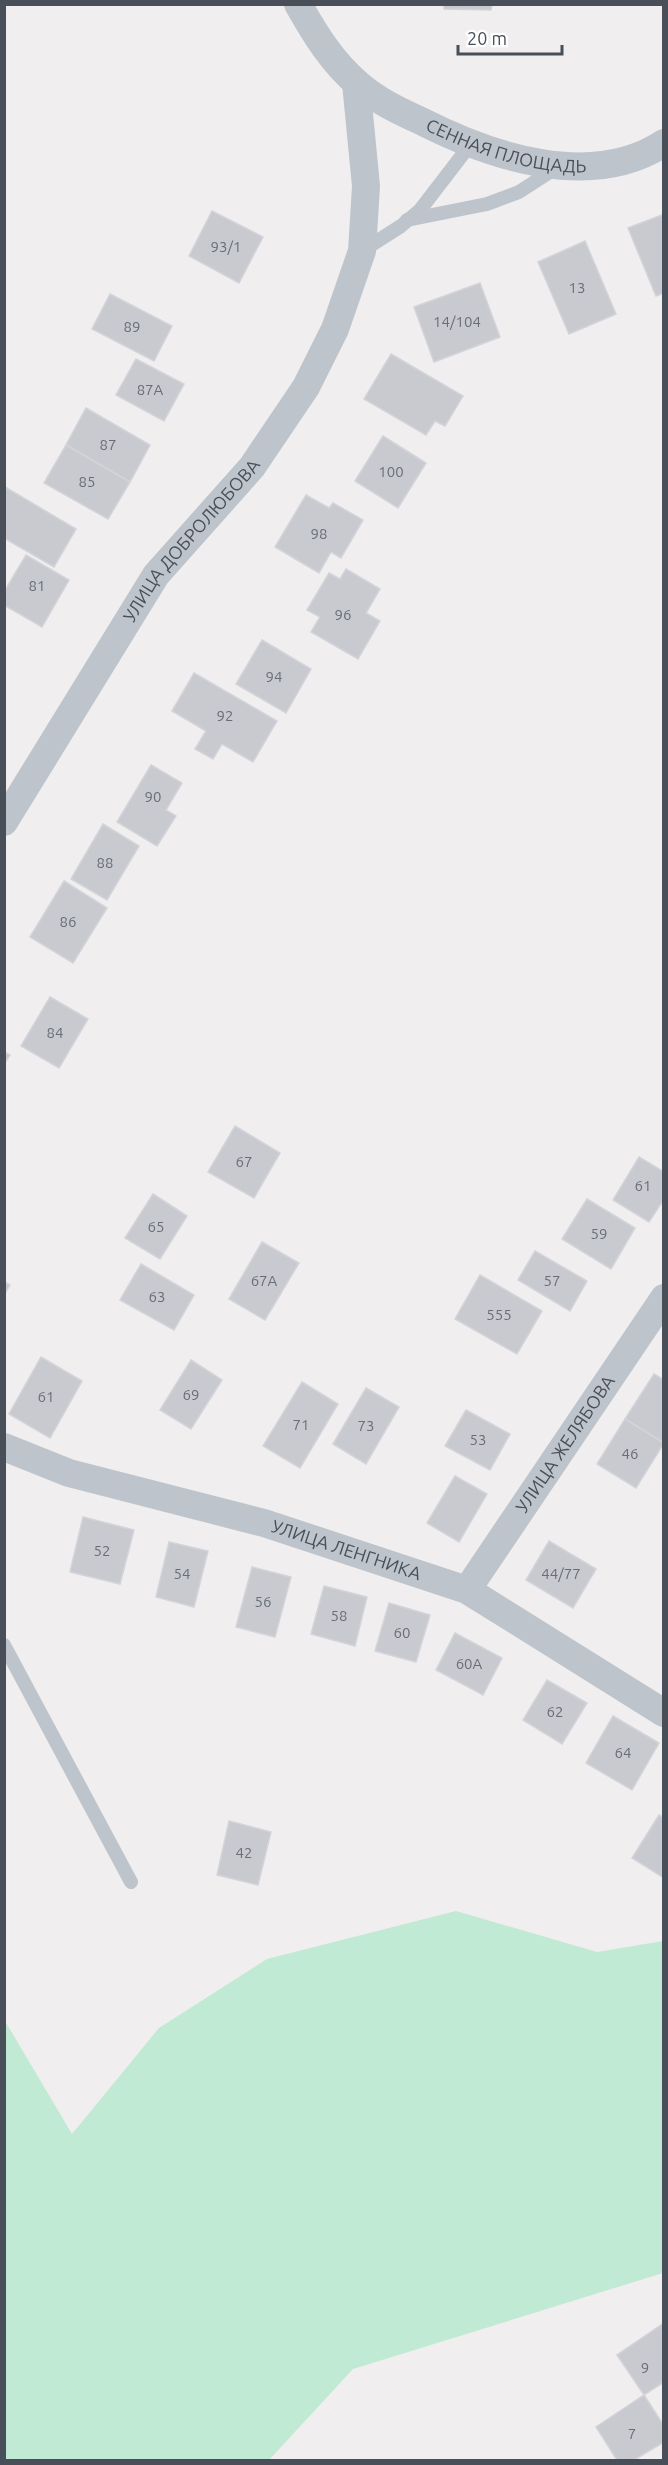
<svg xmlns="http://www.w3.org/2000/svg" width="668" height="2465" font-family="Ubuntu,sans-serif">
<rect width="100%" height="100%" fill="#f0eeee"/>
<!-- green -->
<path fill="#c0ead4" d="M456 1911 597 1952 663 1941V2273L353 2369 269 2460H5V2021L72 2134 159 2028 267 1959Z"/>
<!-- building -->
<g fill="#c9cad0" stroke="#d2d4d9" stroke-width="1.5">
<path d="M444 4H492L491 10 444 9Z"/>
<path d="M212 211 263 237 239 283 189 256Z"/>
<path d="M664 214V293L656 296 628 228Z"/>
<path d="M585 241 616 314 569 334 538 262Z"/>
<path d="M480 283 500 337 434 362 414 307Z"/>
<path d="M110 294 172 326 154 361 92 329Z"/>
<path d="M391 354 463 396 445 426 435 421 426 435 364 399Z"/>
<path d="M136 359 184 384 164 421 116 395Z"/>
<path d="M86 408 150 445 130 482 66 445Z"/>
<path d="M383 436 426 463 398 508 355 481Z"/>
<path d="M66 445 130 482 108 519 44 483Z"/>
<path d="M5 487 76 529 54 567 4 538Z"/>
<path d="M306 495 329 508 333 503 363 520 341 558 331 552 319 573 275 547Z"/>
<path d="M26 555 69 580 42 627 4 605V592Z"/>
<path d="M346 569 380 589 366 613 380 621 358 659 311 632 320 617 307 610 329 573 340 579Z"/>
<path d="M262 640 311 669 286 713 236 684Z"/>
<path d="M194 673 277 721 253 762 222 744 213 759 195 749 206 731 172 711Z"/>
<path d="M151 765 182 783 166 810 176 816 157 846 117 822Z"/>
<path d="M103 824 139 846 107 900 71 879Z"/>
<path d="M64 881 107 908 73 963 30 937Z"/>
<path d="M50 997 88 1019 59 1068 21 1046Z"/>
<path d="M4 1052 10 1055 4 1064Z"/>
<path d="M235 1126 280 1153 254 1198 208 1172Z"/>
<path d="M639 1157 664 1172V1199L649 1222 613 1200Z"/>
<path d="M153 1194 187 1216 160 1259 125 1238Z"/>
<path d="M587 1199 635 1228 611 1269 562 1239Z"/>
<path d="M262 1242 299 1263 265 1320 229 1299Z"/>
<path d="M535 1251 587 1281 570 1311 518 1280Z"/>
<path d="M141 1264 194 1295 174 1330 120 1300Z"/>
<path d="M480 1275 542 1311 517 1354 455 1319Z"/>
<path d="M4 1282 10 1285 4 1295Z"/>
<path d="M41 1357 82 1381 50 1438 9 1414Z"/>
<path d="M191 1360 222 1380 191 1429 160 1410Z"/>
<path d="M654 1374 664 1380V1443L625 1419Z"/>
<path d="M302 1382 338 1404 300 1468 263 1446Z"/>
<path d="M366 1388 399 1407 366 1464 333 1444Z"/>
<path d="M466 1410 510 1434 490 1470 445 1446Z"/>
<path d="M625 1419 664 1443 636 1488 597 1464Z"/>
<path d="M455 1476 487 1494 459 1542 427 1523Z"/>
<path d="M83 1517 134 1530 120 1584 70 1572Z"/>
<path d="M549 1541 596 1569 573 1608 526 1580Z"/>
<path d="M169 1542 208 1551 194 1607 156 1597Z"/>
<path d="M252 1567 291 1577 275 1637 236 1627Z"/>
<path d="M324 1586 367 1597 355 1646 311 1634Z"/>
<path d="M389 1603 430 1615 416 1662 375 1651Z"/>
<path d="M455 1633 502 1658 483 1695 436 1670Z"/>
<path d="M547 1680 587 1703 562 1744 523 1720Z"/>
<path d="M613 1716 659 1743 632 1790 586 1763Z"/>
<path d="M659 1815 664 1818V1878L632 1858Z"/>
<path d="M229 1821 271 1832 258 1885 217 1875Z"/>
<path d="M664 2323V2382L644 2395 617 2355Z"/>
<path d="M644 2395 664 2426V2442L634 2460H617L596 2427Z"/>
</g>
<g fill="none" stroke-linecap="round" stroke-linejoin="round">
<!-- lane -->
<g stroke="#bdc4cb" stroke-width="14">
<path d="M407 220 487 204 519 192 556 168"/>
<path d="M362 251 401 226 420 210 470 145"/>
<path d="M4 1645 131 1882"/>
</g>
<!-- street -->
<g stroke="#bdc4cb" stroke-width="28">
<path id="s1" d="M298 4C315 34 332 62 358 84 376 100 399 111 421 121 490 156 591 191 664 143"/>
<path id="s2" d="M4 822 156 575 252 467 306 387 335 329 362 251 366 186 356 83"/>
<path id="s3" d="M4 1447 69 1473 264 1523 467 1590 664 1713"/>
<path id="s4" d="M467 1590 664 1298"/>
</g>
</g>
<g text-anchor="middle" stroke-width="4.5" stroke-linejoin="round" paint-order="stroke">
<!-- number labels -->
<g font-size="15" fill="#686e77">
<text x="226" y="252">93/1</text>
<text x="577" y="293">13</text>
<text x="457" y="327">14/104</text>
<text x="132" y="332">89</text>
<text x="150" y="395">87А</text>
<text x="108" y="450">87</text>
<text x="391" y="477">100</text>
<text x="87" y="487">85</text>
<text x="319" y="539">98</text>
<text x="37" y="591">81</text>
<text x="343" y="620">96</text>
<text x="274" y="682">94</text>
<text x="225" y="721">92</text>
<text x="153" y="802">90</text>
<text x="105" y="868">88</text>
<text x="68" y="927">86</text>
<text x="55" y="1038">84</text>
<text x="244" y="1167">67</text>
<text x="643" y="1191">61</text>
<text x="156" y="1232">65</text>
<text x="599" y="1239">59</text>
<text x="264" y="1286">67А</text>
<text x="552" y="1286">57</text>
<text x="157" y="1302">63</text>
<text x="499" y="1320">555</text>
<text x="191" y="1400">69</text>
<text x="46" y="1402">61</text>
<text x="301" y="1430">71</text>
<text x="366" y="1431">73</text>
<text x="478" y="1445">53</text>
<text x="630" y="1459">46</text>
<text x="102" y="1556">52</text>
<text x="182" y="1579">54</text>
<text x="561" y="1579">44/77</text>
<text x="263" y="1607">56</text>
<text x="339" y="1621">58</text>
<text x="402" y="1638">60</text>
<text x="469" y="1669">60А</text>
<text x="555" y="1717">62</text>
<text x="623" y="1758">64</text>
<text x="244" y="1858">42</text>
<text x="645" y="2373">9</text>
<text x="632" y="2439">7</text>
</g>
<!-- street labels -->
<g font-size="18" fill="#484f59" stroke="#fff">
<text dy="6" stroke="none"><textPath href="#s1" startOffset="264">СЕННАЯ ПЛОЩАДЬ</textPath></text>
<text dy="6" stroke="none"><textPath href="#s2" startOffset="339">УЛИЦА ДОБРОЛЮБОВА</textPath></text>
<text dy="6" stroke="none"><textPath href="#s4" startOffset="176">УЛИЦА ЖЕЛЯБОВА</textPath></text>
<text dy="6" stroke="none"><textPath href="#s3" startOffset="358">УЛИЦА ЛЕНГНИКА</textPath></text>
</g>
</g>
<!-- border -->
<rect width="668" height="2465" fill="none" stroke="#484f59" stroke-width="12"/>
<!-- scale -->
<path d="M458 45v9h104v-9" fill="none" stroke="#484f59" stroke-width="3"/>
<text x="467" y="45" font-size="18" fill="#484f59" stroke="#ffffff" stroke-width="4.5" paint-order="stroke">20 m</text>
</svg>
